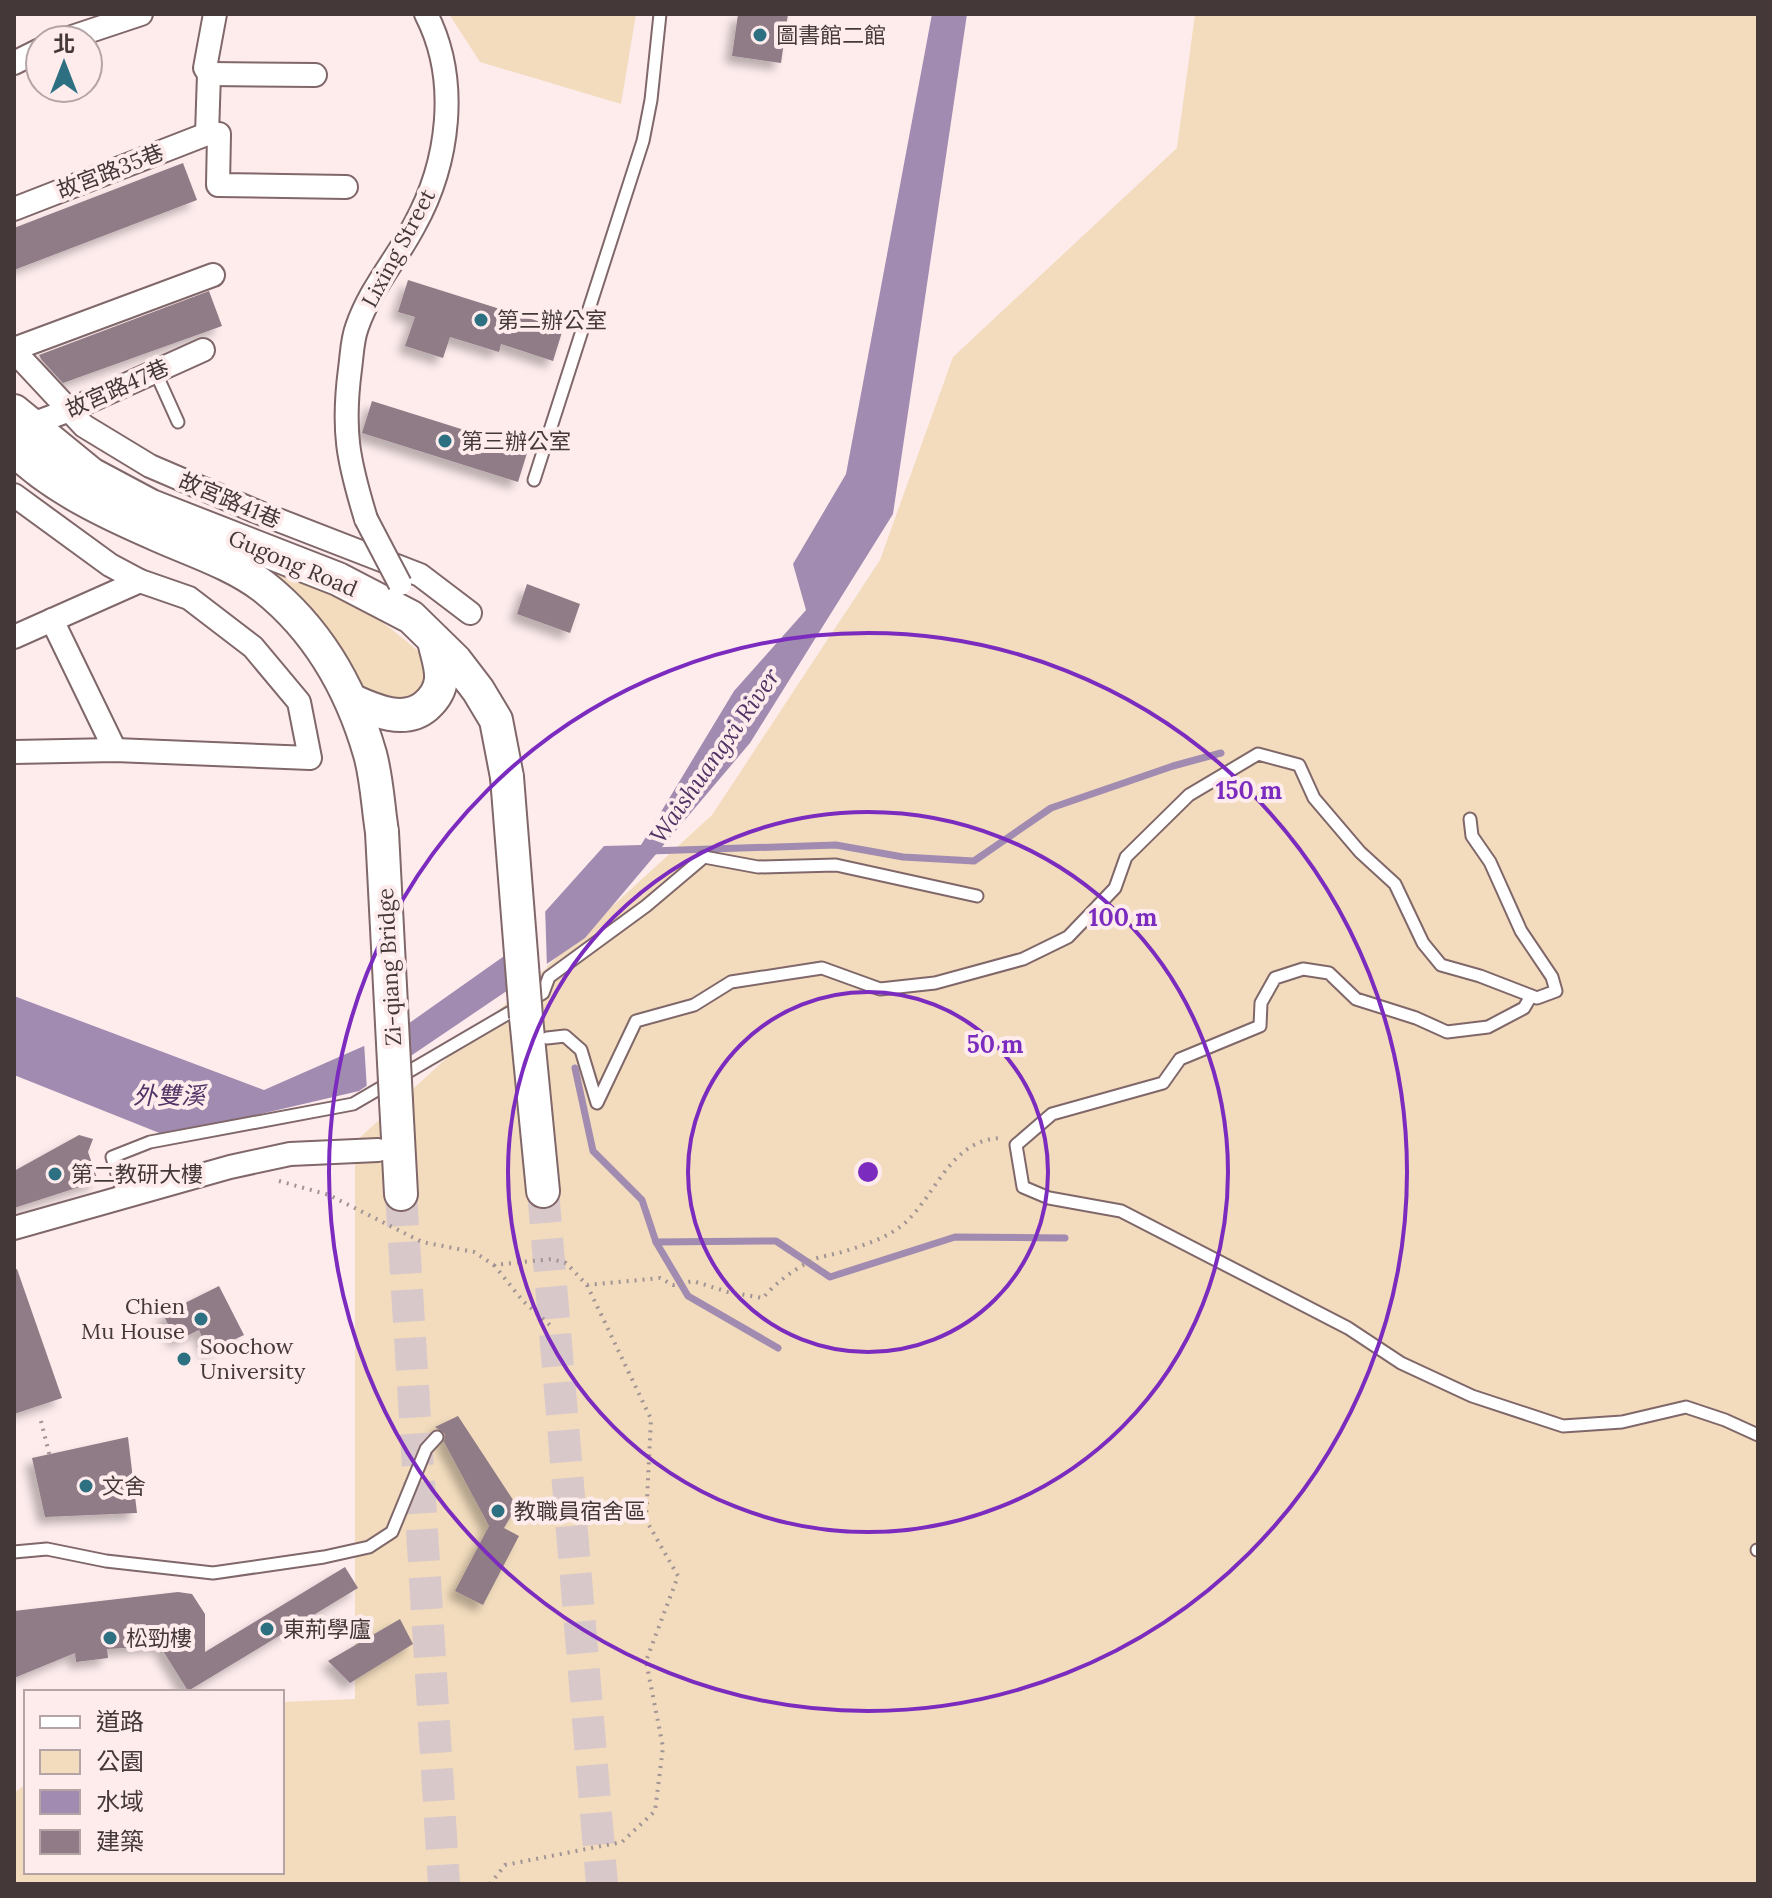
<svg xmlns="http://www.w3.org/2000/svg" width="1772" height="1898" font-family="Lora,'Noto Sans TC',serif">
<defs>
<filter id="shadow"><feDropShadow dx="-7" dy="7" stdDeviation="4" flood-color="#0004"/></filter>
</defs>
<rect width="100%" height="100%" fill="#feeced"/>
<!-- green -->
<g fill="#f2dcbd">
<path d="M449 14H636L621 104 480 62Z"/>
<path d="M1195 14H1758V1884H14V1793L26 1784V1872H282V1702L355 1699V1142L712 815 880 560 953 357 1177 148Z"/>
<path d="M246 557C268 565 290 572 311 582 354 600 398 631 431 663L417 704 367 696 340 649Z"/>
</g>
<!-- water -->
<path fill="#a18bb0" d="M932 14H967L893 514 750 743 585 938 359 1091 167 1136 14 1075V996L264 1090 398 1031 507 954 604 846 641 845 734 691 806 610 793 564 846 474Z"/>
<!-- pier -->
<g fill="#feeced">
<path d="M545 906 547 968 513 991 507 948Z"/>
<path d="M396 1028 410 1062 367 1090 364 1042Z"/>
</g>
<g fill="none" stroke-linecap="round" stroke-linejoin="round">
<!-- stream -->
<g stroke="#a18bb0" stroke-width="7">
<path d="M650 851 836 845 903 857 974 861 1051 808 1173 766 1221 753"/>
<path d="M575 1068 593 1151 642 1200 656 1242 776 1241 830 1277 955 1237 1065 1238"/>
<path d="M656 1242 688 1296 778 1348"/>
</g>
</g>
<!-- building -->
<g fill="#907b87" filter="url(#shadow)">
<path d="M738 14H788L781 63 732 56Z"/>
<path d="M183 163 197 200 14 270V228Z"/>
<path d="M408 280 563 329 553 361 501 344 499 352 450 337 443 358 405 346 415 317 398 312Z"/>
<path d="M209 291 222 326 63 383 41 359 39 355Z"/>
<path d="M372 401 528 450 518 482 362 433Z"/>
<path d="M527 584 580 604 570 633 517 614Z"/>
<path d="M79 1135 93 1139 88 1152 98 1181 14 1208V1171Z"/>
<path d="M17 1269 62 1398 14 1414V1270Z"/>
<path d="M219 1286 244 1335 208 1352 199 1330 176 1341 163 1314Z"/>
<path d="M458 1416 517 1506 504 1528 519 1536 483 1605 455 1591 489 1526 444 1442 445 1434 435 1427Z"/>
<path d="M128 1437 137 1513 45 1517 32 1458Z"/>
<path d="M345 1567 358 1588 188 1691 160 1646 107 1649 108 1658 76 1662 75 1653 14 1678V1611L178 1592 192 1594 205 1614V1652Z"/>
<path d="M400 1619 413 1644 350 1683 328 1661Z"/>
</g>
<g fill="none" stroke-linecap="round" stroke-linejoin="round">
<!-- secondary-tunnel -->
<g stroke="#d9c8c9" stroke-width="32" stroke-dasharray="32 16" stroke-linecap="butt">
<path d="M543 1191 602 1884"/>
<path d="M401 1194 444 1884"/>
</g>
<defs>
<g id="lane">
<path d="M155 371 178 422"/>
<path d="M534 480 643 141 651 100 660 14"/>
<path d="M1531 996 1524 1008 1488 1027 1447 1032 1416 1018 1356 999 1329 973 1303 969 1275 978 1261 1003 1260 1026 1180 1059 1163 1083 1052 1114 1016 1145 1023 1187 1049 1198 1121 1211 1348 1328 1401 1363 1472 1396 1563 1426 1622 1422 1686 1407 1725 1420 1758 1435"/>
<path d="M547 1038 565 1036 581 1050 597 1103 636 1021 694 1005 731 982 822 968 880 989 935 983 1023 959 1068 937 1115 888 1126 857 1189 795 1258 754 1299 765 1314 798 1360 852 1395 884 1423 943 1441 965 1480 976 1537 998 1556 991 1552 977 1521 931 1490 862 1472 836 1470 819"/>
<path d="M124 1197 112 1157 150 1142 353 1104 543 993 549 977 646 906 704 857 758 867 836 865 977 896"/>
<path d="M1757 1550H1758"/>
<path d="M14 1552 47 1549 106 1561 213 1573 324 1557 369 1547 392 1532 426 1449 437 1437"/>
</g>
<g id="street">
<path d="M63 40 141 14"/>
<path d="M14 63 40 50"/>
<path d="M209 74 315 75"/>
<path d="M207 134 209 74 205 68 215 14"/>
<path d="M14 209 207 134H219L218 185 346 187"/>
<path d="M14 349 213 275"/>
<path d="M14 351 84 426 150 466 255 511 420 575 470 613"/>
<path d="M21 428 70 410 203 350"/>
<path d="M14 495 110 565 140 581 189 598 253 647 299 702 310 758 115 750 14 752"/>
<path d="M366 519C348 460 342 431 350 369 352 355 352 340 357 327 370 289 396 260 414 226 449 163 460 80 426 14"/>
<path d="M52 620 115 750"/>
<path d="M14 637 140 581"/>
<path d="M14 1228 230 1167 290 1154 378 1150"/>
</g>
<g id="secondary">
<path d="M14 411 91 474 151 506 338 579 411 617 455 660 478 690 496 720 507 777"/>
<path d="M14 449C53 488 109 514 160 536 194 551 234 564 264 587 318 630 351 688 370 754 377 779 378 807 382 832"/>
<path d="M353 701C375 711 405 724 426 706 434 699 440 691 441 679 442 667 436 652 434 640"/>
<path d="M526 1017 543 1191"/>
<path d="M396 1101 401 1194"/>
</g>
</defs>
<!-- lane casing -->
<use href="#lane" stroke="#806769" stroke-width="15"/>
<!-- street casing -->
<use href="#street" stroke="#806769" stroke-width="26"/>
<!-- secondary casing -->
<use href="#secondary" stroke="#806769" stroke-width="36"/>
<!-- path -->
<g stroke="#a29394" stroke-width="4" stroke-dasharray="2 6" stroke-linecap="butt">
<path d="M279 1181 329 1195 422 1242 474 1252 494 1265 552 1259 566 1263 587 1285 660 1278 673 1285 693 1281 728 1292 763 1298C775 1283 795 1269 812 1260 821 1256 832 1255 842 1252 865 1245 891 1237 908 1220 938 1190 953 1138 1003 1138"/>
<path d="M494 1265 523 1301 551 1326"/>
<path d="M41 1421 50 1457"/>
<path d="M490 1884 505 1865 622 1842 655 1811 663 1747 646 1661 678 1576 646 1520 651 1419 587 1285"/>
</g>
<!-- lane -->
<use href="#lane" stroke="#fff" stroke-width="11"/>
<!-- street -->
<use href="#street" stroke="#fff" stroke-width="22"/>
<!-- secondary -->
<use href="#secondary" stroke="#fff" stroke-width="32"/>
<defs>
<path id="street-bridge" d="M366 519 400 584"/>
<g id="secondary-bridge">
<path d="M507 777 526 1017"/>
<path d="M382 832 396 1101"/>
</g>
</defs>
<!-- street-bridge casing -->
<use href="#street-bridge" stroke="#806769" stroke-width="26" stroke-linecap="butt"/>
<!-- secondary-bridge casing -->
<use href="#secondary-bridge" stroke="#806769" stroke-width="36" stroke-linecap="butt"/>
<!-- street-bridge -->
<use href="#street-bridge" stroke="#fff" stroke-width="22"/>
<!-- secondary-bridge -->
<use href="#secondary-bridge" stroke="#fff" stroke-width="32"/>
</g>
<!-- distance rings -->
<g fill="none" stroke="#7b2cbf" stroke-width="4">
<circle cx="868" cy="1172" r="180"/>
<circle cx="868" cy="1172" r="360"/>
<circle cx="868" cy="1172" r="539"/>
</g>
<!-- markers -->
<g fill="#2d7081" stroke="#feeced" stroke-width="3">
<circle cx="760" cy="35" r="8"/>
<circle cx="481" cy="320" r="8"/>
<circle cx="445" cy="441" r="8"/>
<circle cx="55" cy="1174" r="8"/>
<circle cx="201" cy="1319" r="8"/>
<circle cx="184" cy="1359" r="8"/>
<circle cx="86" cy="1486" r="8"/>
<circle cx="498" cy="1511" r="8"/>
<circle cx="267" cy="1629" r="8"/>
<circle cx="110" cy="1638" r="8"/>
</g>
<g text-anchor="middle" stroke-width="8" stroke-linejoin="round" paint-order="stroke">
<!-- poi labels -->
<g font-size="22" fill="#443839" stroke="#feeced" text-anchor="start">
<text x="776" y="43">圖書館二館</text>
<text x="497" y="328">第二辦公室</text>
<text x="461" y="449">第三辦公室</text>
<text x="71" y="1182">第二教研大樓</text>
<text x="185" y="1314" text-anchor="end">Chien<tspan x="185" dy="25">Mu House</tspan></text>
<text x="200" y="1354">Soochow<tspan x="200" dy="25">University</tspan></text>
<text x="102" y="1494">文舍</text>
<text x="514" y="1519">教職員宿舍區</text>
<text x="283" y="1637">東荊學廬</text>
<text x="126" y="1646">松勁樓</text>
</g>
<!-- street labels -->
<g font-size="22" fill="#443839" stroke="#feeced">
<text transform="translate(110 171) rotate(-21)" y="8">故宮路35巷</text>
<text transform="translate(398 248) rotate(-62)" y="8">Lixing Street</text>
<text transform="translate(117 388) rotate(-24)" y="8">故宮路47巷</text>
<text transform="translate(230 500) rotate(23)" y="8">故宮路41巷</text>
<text transform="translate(293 563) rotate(23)" y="8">Gugong Road</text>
<text transform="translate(389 967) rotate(-93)" y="8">Zi-qiang Bridge</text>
</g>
<!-- water labels -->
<g font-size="24" font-style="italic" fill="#513365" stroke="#feeced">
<text transform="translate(715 756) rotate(-55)" y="8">Waishuangxi River</text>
<text x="169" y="1104">外雙溪</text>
</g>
</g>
<circle cx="868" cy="1172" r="12" fill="#7b2cbf" stroke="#feeced" stroke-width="4"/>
<g font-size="24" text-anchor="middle" font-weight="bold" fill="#7b2cbf" stroke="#feeced" stroke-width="8" stroke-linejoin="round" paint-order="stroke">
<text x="1249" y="799">150 m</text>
<text x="1123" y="926">100 m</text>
<text x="995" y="1053">50 m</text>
</g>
<!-- border -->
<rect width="1772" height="1898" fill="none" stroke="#443839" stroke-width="32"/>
<!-- legend -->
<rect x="24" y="1690" width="260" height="184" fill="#feeced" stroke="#b4a4a5" stroke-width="2"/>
<rect x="40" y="1716" width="40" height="12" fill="#ffffff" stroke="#b4a4a5" stroke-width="2"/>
<text x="96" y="1730" font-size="24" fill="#443839">道路</text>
<rect x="40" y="1750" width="40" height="24" fill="#f2dcbd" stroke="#b4a4a5" stroke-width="2"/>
<text x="96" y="1770" font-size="24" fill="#443839">公園</text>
<rect x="40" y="1790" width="40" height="24" fill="#a18bb0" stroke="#b4a4a5" stroke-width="2"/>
<text x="96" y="1810" font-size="24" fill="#443839">水域</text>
<rect x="40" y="1830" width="40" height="24" fill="#907b87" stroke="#b4a4a5" stroke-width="2"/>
<text x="96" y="1850" font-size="24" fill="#443839">建築</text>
<!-- north arrow -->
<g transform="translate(64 64)"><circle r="38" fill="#feeced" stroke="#b4a4a5" stroke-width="2"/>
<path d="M0-6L14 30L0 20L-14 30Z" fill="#2d7081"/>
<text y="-12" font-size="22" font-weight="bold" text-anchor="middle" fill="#443839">北</text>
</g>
</svg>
